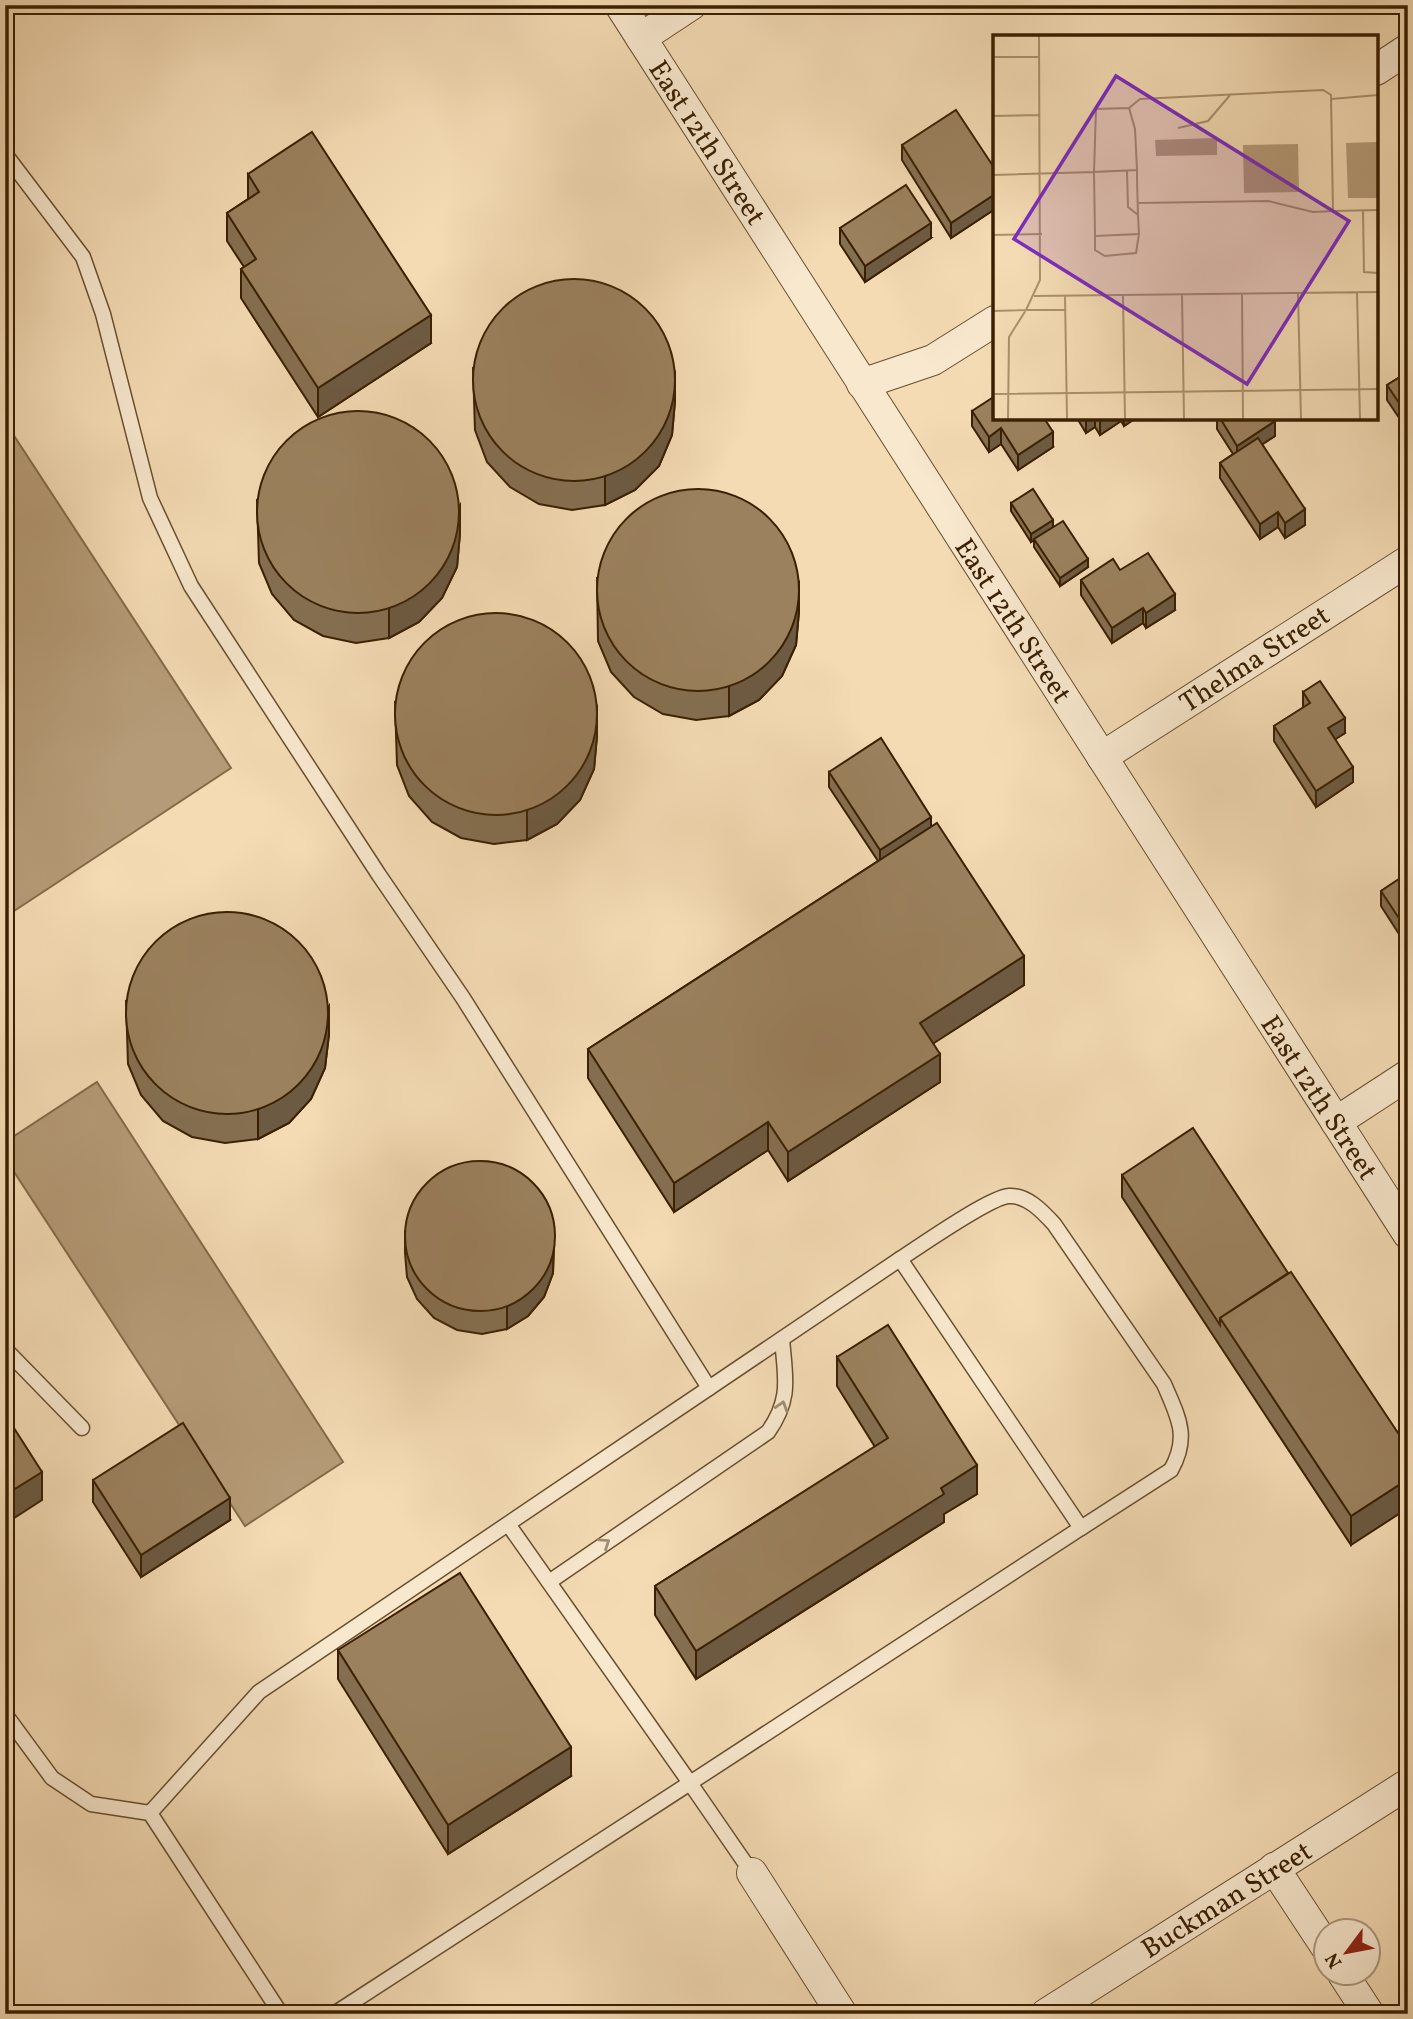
<svg xmlns="http://www.w3.org/2000/svg" width="1413" height="2019" font-family="Vollkorn,serif">
<rect width="100%" height="100%" fill="#f4dbb4"/>
<filter id="stains"><feTurbulence type="fractalNoise" baseFrequency=".00286" numOctaves="4"/><feColorMatrix values="0 0 0 0 .2 0 0 0 0 .09 0 0 0 0 .02 0 0 0 .5 -.17"/></filter>
<radialGradient id="worn" r=".72"><stop offset=".6" stop-color="#630" stop-opacity="0"/><stop offset="1" stop-color="#630" stop-opacity=".3"/></radialGradient>
<!-- water -->
<g fill="#b59b77" stroke="#846a48" stroke-width="2">
<path d="M9 428 231 768 5 917V430Z"/>
<path d="M97 1082 343 1462 245 1526 5 1158V1142Z"/>
</g>
<g fill="none" stroke-linecap="round" stroke-linejoin="round">
<defs>
<g id="service">
<path d="M5 154 83 257 103 314 150 498 191 586 379 875 463 998 709 1388"/>
<path d="M900 1259C920 1246 990 1197 1009 1196 1027 1195 1042 1211 1054 1224L1164 1384C1178 1417 1190 1436 1171 1470L1081 1528"/>
<path d="M5 1349 82 1428"/>
<path d="M549 1582 768 1432C792 1398 785 1377 782 1339"/>
<path d="M5 1714 52 1778 91 1804 150 1813 281 2014"/>
<path d="M150 1813 259 1692 900 1259 1081 1528 690 1783 508 1524"/>
<path d="M334 2014 690 1783 752 1873"/>
</g>
<g id="minor">
<path d="M620 5 1408 1234"/>
<path d="M641 38 691 5"/>
<path d="M1376 70 1408 49"/>
<path d="M862 384 933 360 995 321"/>
<path d="M1102 757 1408 561"/>
<path d="M1336 1122 1408 1075"/>
<path d="M1274 1868 1326 1947"/>
<path d="M752 1873 842 2014"/>
<path d="M1343 1974 1369 2014"/>
<path d="M1046 2014 1408 1784"/>
</g>
</defs>
<!-- service casing -->
<use href="#service" stroke="#684f2e" stroke-width="17"/>
<!-- minor casing -->
<use href="#minor" stroke="#684f2e" stroke-width="32"/>
<!-- service -->
<use href="#service" stroke="#f8e8ce" stroke-width="14"/>
<!-- minor -->
<use href="#minor" stroke="#f8e8ce" stroke-width="30"/>
</g>
<!-- wall -->
<g fill="#856f51" stroke="#3a2001" stroke-width="2">
<path d="M902 145 995 169V209L951 238 902 160Z"/>
<path d="M248 174 431 343 318 417 241 298V269L244 267 227 241V213L248 199Z"/>
<path d="M840 228 931 238 865 282 840 244Z"/>
<path d="M473 368 675 401 672 435 659 466 635 490 605 505 572 510 539 504 510 487 487 462 475 430Z"/>
<path d="M1408 372V431L1387 400V385Z"/>
<path d="M972 411 1053 447 1018 470 1001 444 989 452 972 426Z"/>
<path d="M1077 418H1136L1124 426 1121 421 1100 435 1095 427 1086 433Z"/>
<path d="M1217 418H1273L1275 436 1262 444 1305 525 1285 538 1278 527 1260 539 1220 478V463L1233 454 1217 429Z"/>
<path d="M257 500 460 533 457 567 442 598 419 622 389 638 356 643 323 636 294 620 272 594 259 563Z"/>
<path d="M1011 503 1053 527 1088 567 1060 586 1034 547V540L1031 542 1011 511Z"/>
<path d="M1120 570 1175 610 1146 628 1143 623 1112 643 1081 595V580Z"/>
<path d="M597 578 799 611 796 645 782 676 759 700 729 716 696 720 663 714 634 697 611 672 598 641Z"/>
<path d="M1303 692 1345 733 1335 739 1353 782 1316 807 1274 741V726L1303 708Z"/>
<path d="M395 702 597 736 594 769 580 800 557 824 527 840 494 844 461 838 432 822 409 796 397 765Z"/>
<path d="M829 772 931 827 1024 985 933 1043 940 1082 788 1181 768 1150 674 1212 588 1078V1049L878 861 829 787Z"/>
<path d="M1408 873V948L1381 906V891Z"/>
<path d="M126 1001 329 1034 325 1068 311 1099 289 1123 258 1139 225 1143 192 1137 163 1121 141 1095 128 1064Z"/>
<path d="M1122 1175 1288 1273 1408 1448 1351 1545 1122 1197Z"/>
<path d="M405 1231 554 1248 553 1273 544 1297 528 1316 507 1329 482 1334 457 1330 434 1318 417 1299 407 1277 405 1253Z"/>
<path d="M837 1357 977 1494 944 1514V1522L696 1679 655 1615V1586L875 1447 837 1386Z"/>
<path d="M93 1480 230 1520 141 1577 93 1502Z"/>
<path d="M338 1650 571 1776 448 1854 338 1679Z"/>
</g>
<!-- shaded-wall -->
<g fill="#6c5a42" stroke="#3a2001" stroke-width="2">
<path d="M995 194V209L951 238V223Z"/>
<path d="M931 223V238L865 282V266Z"/>
<path d="M431 315V343L318 417V388Z"/>
<path d="M675 373V401L672 435 659 466 635 490 605 505V477Z"/>
<path d="M1086 418H1095V427L1086 433Z"/>
<path d="M1101 418H1121V421L1100 435V419Z"/>
<path d="M1124 418H1136L1124 426Z"/>
<path d="M1275 421V436L1237 461V446Z"/>
<path d="M1001 428V444L989 452V437Z"/>
<path d="M1053 432V447L1018 470V455Z"/>
<path d="M460 505V533L457 567 442 598 419 622 389 638V609Z"/>
<path d="M1305 509V525L1285 538V523Z"/>
<path d="M1278 512V527L1260 539V524Z"/>
<path d="M1053 520V528L1031 542V534Z"/>
<path d="M1088 559V567L1060 586V578Z"/>
<path d="M799 583V611L796 645 782 676 759 700 729 716V687Z"/>
<path d="M1175 594V610L1146 628V613Z"/>
<path d="M1143 608V623L1112 643V628Z"/>
<path d="M597 707V736L594 769 580 800 557 824 527 840V811Z"/>
<path d="M1345 718V733L1328 744V728Z"/>
<path d="M1353 767V782L1316 807V791Z"/>
<path d="M931 817V832L880 865V850Z"/>
<path d="M1024 956V985L920 1052V1023Z"/>
<path d="M329 1006V1034L325 1068 311 1099 289 1123 258 1139V1110Z"/>
<path d="M940 1054V1082L788 1181V1152Z"/>
<path d="M768 1122V1150L674 1212V1183Z"/>
<path d="M554 1226 553 1273 544 1297 528 1316 507 1329V1307Z"/>
<path d="M977 1465V1494L944 1514V1522L696 1679V1651L941 1488Z"/>
<path d="M42 1472V1500L5 1524V1495Z"/>
<path d="M1408 1479V1508L1351 1545V1516Z"/>
<path d="M230 1498V1520L141 1577V1555Z"/>
<path d="M571 1747V1776L448 1854V1825Z"/>
</g>
<!-- building -->
<g fill="#9b815e" stroke="#3a2001" stroke-width="2">
<path d="M956 110 995 169V194L951 223 902 145Z"/>
<path d="M312 132 431 315 318 388 241 269 256 259 227 213 259 192 248 174Z"/>
<path d="M906 185 931 223 865 266 840 228Z"/>
<circle cx="574" cy="380" r="101"/>
<path d="M1408 372V416L1387 385Z"/>
<path d="M995 396V418H1044L1053 432 1018 455 1001 428 989 437 972 411Z"/>
<circle cx="358" cy="512" r="101"/>
<path d="M1220 418H1273L1275 421 1237 446Z"/>
<path d="M1258 438 1305 509 1285 523 1278 512 1260 524 1220 463Z"/>
<path d="M1033 489 1053 520 1031 534 1011 503Z"/>
<circle cx="698" cy="590" r="101"/>
<path d="M1063 521 1088 559 1060 578 1034 539Z"/>
<path d="M1148 553 1175 594 1146 613 1143 608 1112 628 1081 580 1113 559 1120 570Z"/>
<circle cx="496" cy="714" r="101"/>
<path d="M1320 681 1345 718 1328 728 1353 767 1316 791 1274 726 1310 703 1303 692Z"/>
<path d="M881 738 931 817 880 850 829 772Z"/>
<path d="M937 823 1024 956 920 1023 940 1054 788 1152 768 1122 674 1183 588 1049Z"/>
<path d="M1408 873V932L1381 891Z"/>
<circle cx="227" cy="1013" r="101"/>
<path d="M1193 1128 1288 1273 1220 1318V1325L1122 1175Z"/>
<circle cx="480" cy="1236" r="75"/>
<path d="M1291 1272 1408 1448V1479L1351 1516 1220 1318Z"/>
<path d="M888 1325 977 1465 941 1488 944 1494 696 1651 655 1586 888 1438 837 1357Z"/>
<path d="M5 1414 42 1472 5 1495Z"/>
<path d="M183 1423 230 1498 141 1555 93 1480Z"/>
<path d="M460 1573 571 1747 448 1825 338 1650Z"/>
</g>
<!-- one-way arrows -->
<defs><path id="oneway-chevron" d="M-2-3.5L2.5 0L-2 3.5" fill="none" stroke-width="1.6" stroke-linecap="round" stroke-linejoin="round" transform="scale(1.75)"/></defs>
<g stroke="#a28e72">
<use href="#oneway-chevron" transform="translate(782 1406) rotate(-73)"/>
<use href="#oneway-chevron" transform="translate(605 1543) rotate(-34)"/>
</g>
<g text-anchor="middle" stroke-width="5" stroke-linejoin="round" paint-order="stroke">
<!-- street labels -->
<g font-size="28" fill="#3a2001" stroke="#f8e8ce">
<text transform="translate(708 142) rotate(57)" y="10">East 12th Street</text>
<text transform="translate(1014 620) rotate(57)" y="10">East 12th Street</text>
<text transform="translate(1254 658) rotate(-33)" y="10">Thelma Street</text>
<text transform="translate(1320 1097) rotate(57)" y="10">East 12th Street</text>
<text transform="translate(1226 1899) rotate(-32)" y="10">Buckman Street</text>
</g>
</g>
<!-- overview -->
<g transform="translate(993 35)">
<rect width="385" height="385" fill="#f4dbb4"/>
<path d="M224 103V120L163 121 162 105ZM385 107V163H355L353 108ZM305 109 306 157 251 158 250 110Z" fill="#b59b77"/>
<path fill="none" stroke="#aa906c" stroke-width="2" d="M0 22H46M338 64 385 60M136 73 142 94 144 135V144L145 180 146 199 102 201 101 137 144 135M0 81 47 80M185 93 215 86 238 59M134 136 135 172 145 180M0 140 101 137 103 74 136 73 147 64 330 55 338 60 340 176 385 175M145 168 275 166 320 177 340 176M370 175 371 237 385 238M0 200 49 199M102 201V215L112 221 143 218 146 199M364 257 367 384M249 258 250 384M305 258 308 384M189 259 191 384M72 260 74 384M130 260 132 384M41 261 385 257M0 276 33 275 47 245 46 1M0 359 385 354M15 384 16 302 33 275H72"/>
<path fill="#7b2cbf" fill-opacity="0.15" stroke="#7b2cbf" stroke-width="3.5" d="M123 41 356 186 254 349 21 204Z"/>
<rect width="385" height="385" fill="none" stroke="#3a2001" stroke-width="3.5"/>
</g>
<!-- margin -->
<rect width="1413" height="2019" fill="none" stroke="#f4dbb4" stroke-width="28"/>
<rect x="7" y="7" width="1399" height="2005" fill="none" stroke="#3a2001" stroke-width="3.5"/>
<rect x="14" y="14" width="1385" height="1991" fill="none" stroke="#3a2001" stroke-width="2"/>
<!-- north arrow -->
<g transform="translate(1347 1952) rotate(238)"><circle r="33" fill="#f8e8ce" stroke="#ac987c" stroke-width="2"/>
<path d="M0-5L12 26L0 18L-12 26Z" fill="#8f2418"/>
<text y="-10" font-size="19" font-weight="bold" text-anchor="middle" fill="#3a2001">N</text>
</g>
<rect width="100%" height="100%" filter="url(#stains)"/>
<rect width="100%" height="100%" fill="url(#worn)"/>
</svg>
